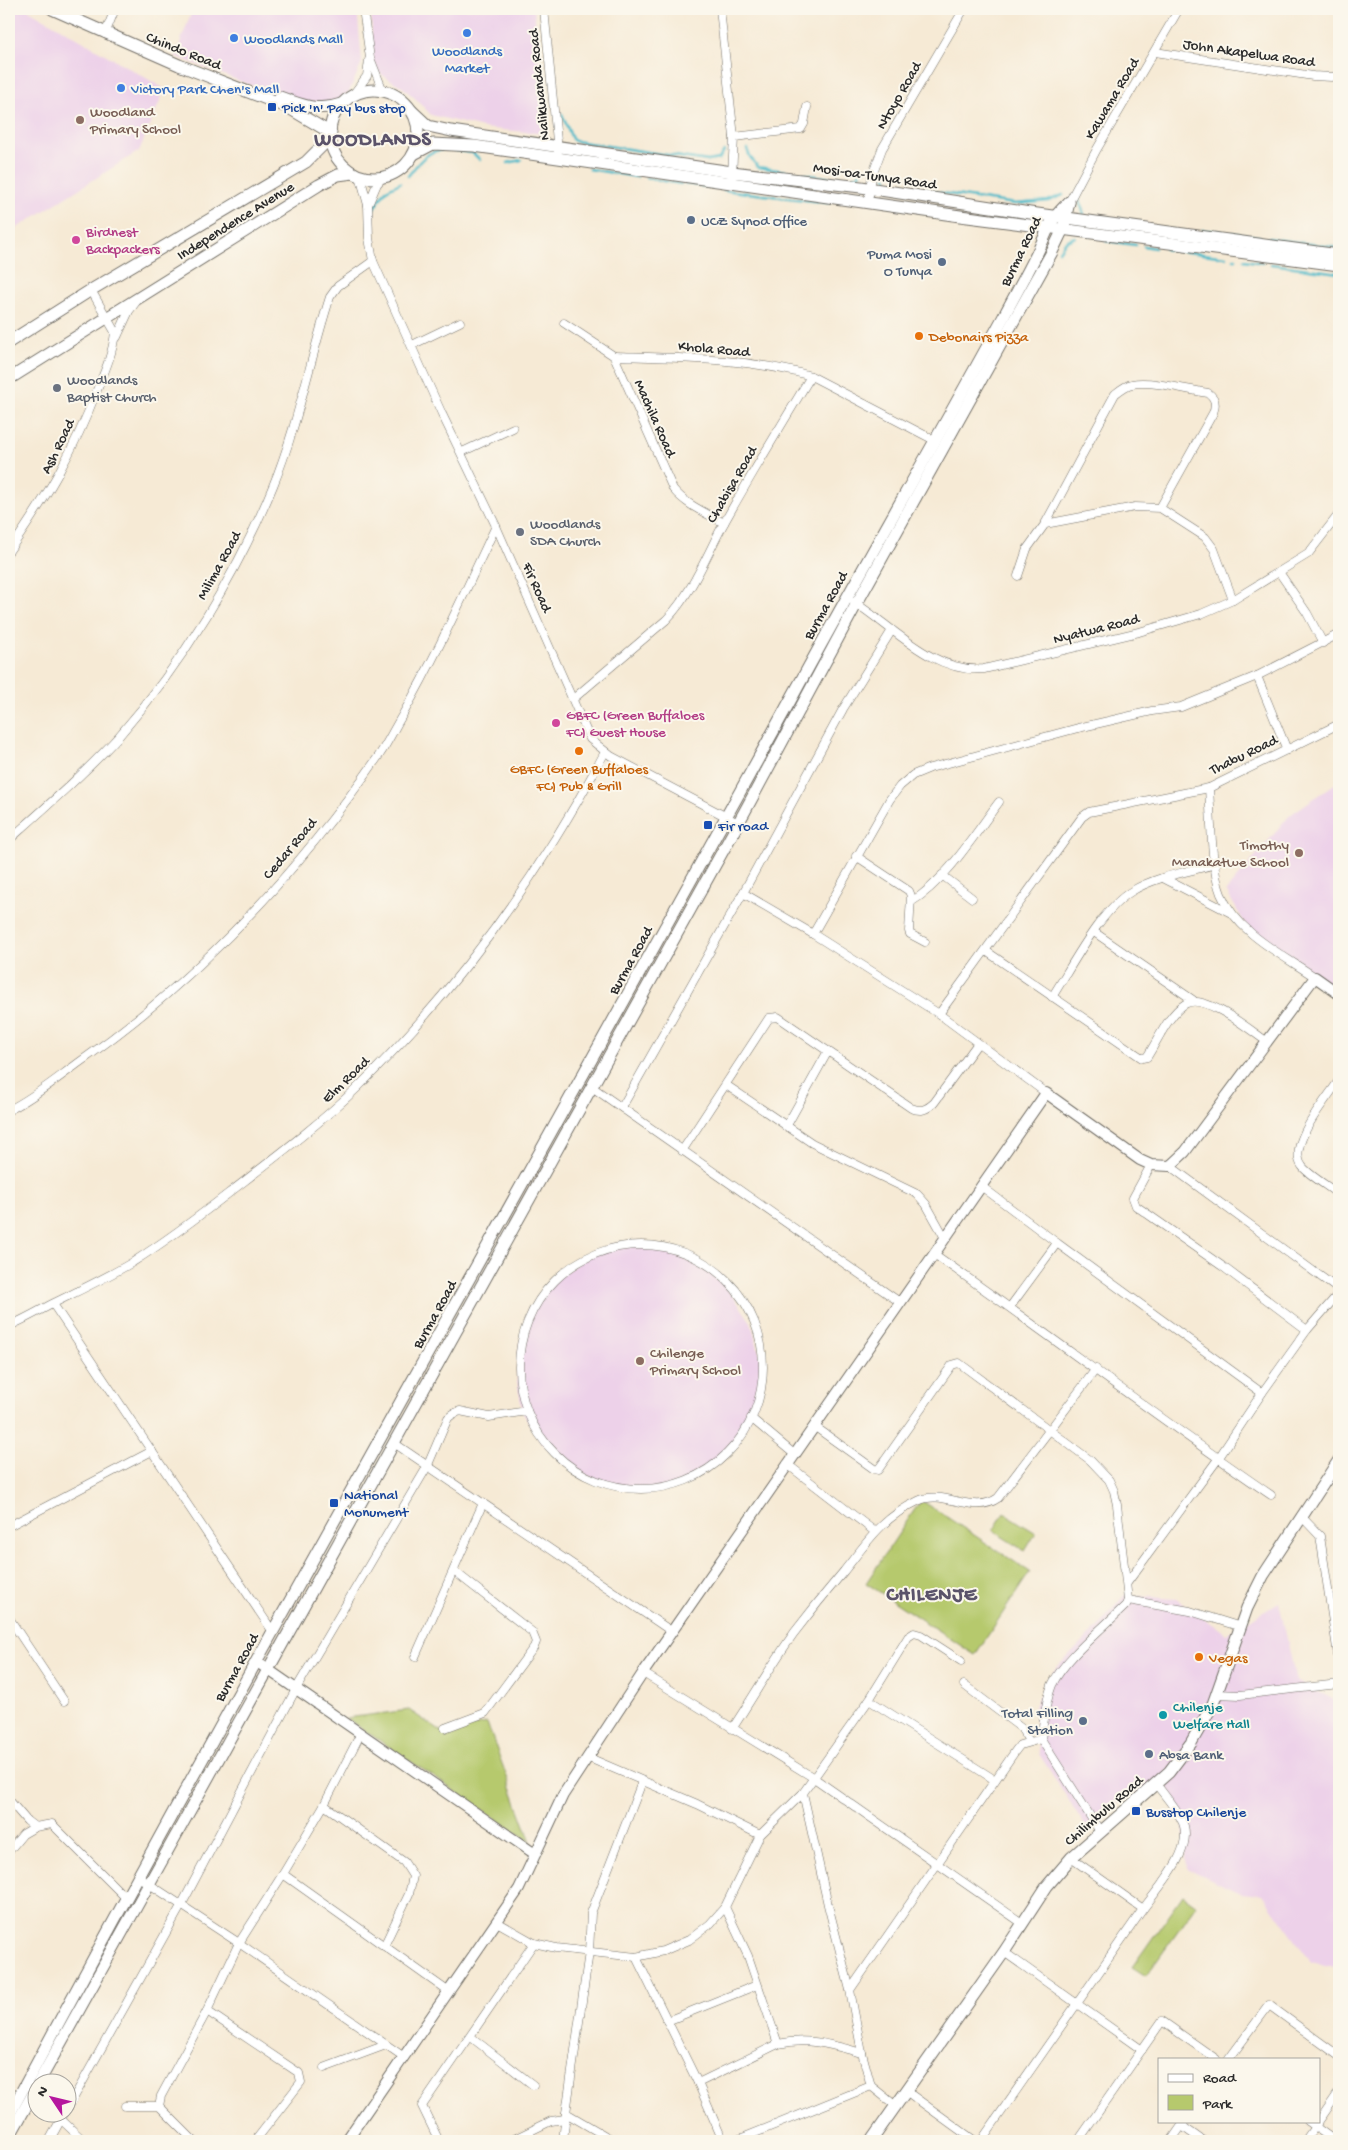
<svg xmlns="http://www.w3.org/2000/svg" width="1348" height="2150" font-family="'Gochi Hand',sans-serif">
<rect width="100%" height="100%" fill="#fbf7ec"/>
<filter id="ink" filterUnits="userSpaceOnUse"><feTurbulence type="fractalNoise" baseFrequency=".02" numOctaves="2"/><feDisplacementMap in="SourceGraphic" scale="10" xChannelSelector="R" yChannelSelector="G"/><feConvolveMatrix kernelMatrix="1 2 1 2 8 2 1 2 1" color-interpolation-filters="sRGB"/></filter>
<filter id="wash" filterUnits="userSpaceOnUse"><feTurbulence type="fractalNoise" baseFrequency=".0096" numOctaves="4" result="noise"/><feDisplacementMap in="SourceGraphic" scale="20" xChannelSelector="R" yChannelSelector="G"/><feGaussianBlur stdDeviation="1.12" result="paint"/><feColorMatrix in="noise" values="0 0 0 0 0 0 0 0 0 0 0 0 0 0 0 0 0 1.4 0 .05"/><feComposite in="paint" operator="in"/></filter>
<g filter="url(#wash)">
<rect width="100%" height="100%" fill="#f6ead5"/>
<!-- built -->
<g fill="#edd1e9">
<path d="M9 9H27L165 89 139 151 9 233Z"/>
<path d="M193 9H357L362 62 349 92 337 102 312 109 175 56Z"/>
<path d="M371 9H534L546 134 483 128 431 115 417 100 401 86 379 73 373 62Z"/>
<path d="M1339 781V990L1338 991 1247 927 1226 891 1290 815Z"/>
<path d="M611 1244 654 1245 698 1264 726 1286 751 1322 764 1370 761 1391 752 1414 745 1428 724 1457 690 1482 648 1494 599 1482 568 1466 541 1442 523 1413 517 1380 518 1353 526 1317 551 1283 584 1259Z"/>
<path d="M1124 1595 1176 1599 1227 1634 1279 1602 1296 1681 1335 1700 1339 1713V1968L1311 1962 1263 1895 1241 1893 1187 1868 1182 1812 1166 1784 1127 1796 1088 1830 1039 1754 1034 1706 1055 1669 1096 1629Z"/>
</g>
<!-- green -->
<g fill="#b6c96d" stroke="#707a4c">
<path d="M921 1500 1030 1572 975 1655 866 1583Z"/>
<path d="M1004 1513 1036 1533 1025 1551 993 1531Z"/>
<path d="M409 1710 440 1731 487 1723 531 1842 346 1718Z"/>
<path d="M1183 1895 1197 1905 1146 1976 1132 1967Z"/>
</g>
<g fill="none" stroke-linecap="round" stroke-linejoin="round">
<!-- stream -->
<g stroke="#4fbbca" stroke-width="2.5">
<path d="M562 114 572 139 575 141 708 161 719 159 724 151"/>
<path d="M747 149 750 157 758 167 837 179"/>
<path d="M454 150 473 153 480 160"/>
<path d="M508 163 521 160"/>
<path d="M589 169 637 177"/>
<path d="M884 171 889 185 1015 204 1048 201 1063 195"/>
<path d="M408 176C417 165 426 151 441 150"/>
<path d="M646 178 681 184"/>
<path d="M847 180 859 175 860 169"/>
<path d="M685 184 715 188"/>
<path d="M724 190 829 203"/>
<path d="M1079 200 1084 214"/>
<path d="M374 208 386 190 400 183"/>
<path d="M1203 230 1223 232"/>
<path d="M1232 233 1260 237"/>
<path d="M1268 238 1339 248"/>
<path d="M1106 241 1136 245"/>
<path d="M1144 246 1155 248"/>
<path d="M1165 249 1226 257"/>
<path d="M1059 251 1066 241 1075 237"/>
<path d="M1234 259H1236"/>
<path d="M1244 260 1263 263"/>
<path d="M1271 264 1339 273"/>
</g>
</g>
</g>
<g filter="url(#ink)">
<g fill="none" stroke-linecap="round" stroke-linejoin="round">
<defs>
<g id="minor">
<path d="M363 9 370 58 383 91"/>
<path d="M544 9 558 151"/>
<path d="M720 9 734 137 732 176"/>
<path d="M105 34 115 9"/>
<path d="M1155 52 1313 76 1332 77 1339 75"/>
<path d="M352 96 367 76 369 60"/>
<path d="M734 137 801 129 804 124 807 107"/>
<path d="M360 176 368 205 369 238 373 261 442 414 496 526 590 739 611 756 738 823"/>
<path d="M868 201 872 176 882 149 964 9"/>
<path d="M1069 202 1097 149 1179 9"/>
<path d="M368 205 377 184 383 177"/>
<path d="M564 323 614 356 673 489C686 505 706 513 724 523"/>
<path d="M117 337 129 311 136 302"/>
<path d="M412 345 460 322"/>
<path d="M614 356C679 358 748 358 811 376L934 440"/>
<path d="M462 452 513 428"/>
<path d="M1045 524 1115 394C1120 390 1126 385 1132 384 1150 380 1189 390 1208 393 1216 398 1216 405 1213 413L1160 508"/>
<path d="M9 551C46 498 74 451 97 390 105 371 113 353 115 332L91 290"/>
<path d="M1279 572 1307 613 1323 643"/>
<path d="M1018 576 1027 549 1045 524 1135 507 1160 508 1205 537 1214 549 1233 600"/>
<path d="M854 602C893 627 934 674 984 669L1139 632 1201 614 1233 600 1308 554 1339 514"/>
<path d="M1257 676 1287 750"/>
<path d="M573 699 666 620C693 592 706 556 724 523 752 473 782 424 811 376"/>
<path d="M9 840C46 807 85 773 119 736 182 664 237 574 273 486 298 425 310 359 330 297L338 286 373 261"/>
<path d="M856 856 909 891 911 896 909 931 910 934 925 942"/>
<path d="M942 875 972 898"/>
<path d="M1163 878 1231 913"/>
<path d="M743 893 813 934 939 1014 1046 1093"/>
<path d="M911 902C946 881 974 835 999 802"/>
<path d="M1094 932 1193 1000"/>
<path d="M813 934 890 799 900 786 913 775 930 768 1078 728 1152 711 1181 707 1257 676 1339 634"/>
<path d="M986 951 1142 1058 1147 1057C1158 1040 1168 1015 1185 1004 1204 992 1250 1030 1266 1041"/>
<path d="M1315 977C1283 955 1237 933 1221 894 1211 870 1211 816 1209 788L1339 724"/>
<path d="M1052 997C1072 966 1100 910 1132 891 1157 876 1188 872 1216 864"/>
<path d="M939 1014 1082 817 1089 812 1209 788"/>
<path d="M1339 1080C1328 1098 1286 1145 1302 1166 1307 1174 1331 1188 1339 1195"/>
<path d="M726 1085 812 1143 917 1194 926 1204 945 1238"/>
<path d="M592 1087 901 1303"/>
<path d="M622 1107 743 893 843 709 892 630"/>
<path d="M9 1110C33 1098 55 1080 77 1064 196 981 297 874 380 754 388 742 395 727 403 714 438 653 466 589 496 526"/>
<path d="M786 1127 828 1051"/>
<path d="M682 1151 769 1018 778 1017 911 1108C921 1112 926 1110 934 1103L978 1043"/>
<path d="M1151 1165 1133 1198 1136 1206 1222 1266 1307 1330"/>
<path d="M1170 1166 1339 1290"/>
<path d="M981 1186 1057 1243 1010 1307"/>
<path d="M1057 1243 1262 1393"/>
<circle cx="641" cy="1367" r="122"/>
<path d="M934 1254C1047 1333 1157 1417 1271 1495"/>
<path d="M53 1304 273 1632"/>
<path d="M9 1326C23 1320 37 1312 50 1305 78 1291 106 1278 133 1262 166 1241 198 1217 229 1193 273 1159 317 1126 357 1088 456 991 540 874 605 752"/>
<path d="M751 1418 794 1454"/>
<path d="M814 1426 874 1469 878 1470 952 1365 959 1363 1090 1460 1109 1480 1114 1491 1117 1505 1128 1600 1126 1605C1104 1627 1064 1659 1052 1685 1045 1702 1044 1722 1041 1739L1101 1833"/>
<path d="M394 1443 671 1631"/>
<path d="M787 1464 874 1531"/>
<path d="M1301 1516 1320 1536 1339 1662"/>
<path d="M9 1526 152 1451"/>
<path d="M1127 1583 1218 1459 1262 1393 1307 1330 1339 1293"/>
<path d="M1128 1600 1190 1611 1241 1627"/>
<path d="M9 1618 64 1701"/>
<path d="M415 1657 483 1503"/>
<path d="M643 1673 814 1778 1022 1923"/>
<path d="M964 1685 1021 1728 1029 1741"/>
<path d="M1217 1694 1240 1695 1339 1684"/>
<path d="M869 1700 995 1780"/>
<path d="M445 1728 485 1713 534 1647 536 1642 532 1632 454 1571"/>
<path d="M732 1729C753 1697 772 1664 794 1633 810 1612 827 1591 844 1571 868 1541 882 1518 918 1501 943 1488 973 1516 998 1498L1096 1369"/>
<path d="M587 1757 697 1804 760 1835 803 1793"/>
<path d="M9 1800 27 1821 35 1827 52 1824 125 1897"/>
<path d="M324 1805 404 1862 413 1876 409 1894 384 1946"/>
<path d="M9 1851 23 1834 35 1827"/>
<path d="M283 1874 449 1992"/>
<path d="M137 1876 239 1943 404 2057"/>
<path d="M725 1907 748 1956 778 2044"/>
<path d="M1143 1909C1158 1888 1194 1851 1183 1823 1177 1809 1165 1796 1156 1784"/>
<path d="M497 1922 534 1943 556 1948 636 1957 663 1951 689 1940 710 1924 725 1907 760 1835"/>
<path d="M1004 1952 1142 2050"/>
<path d="M636 1957 698 2083 723 2141"/>
<path d="M850 1990 1016 1750 1020 1745 1041 1739"/>
<path d="M207 2011 299 2073 301 2082 255 2141"/>
<path d="M667 2021 757 1985"/>
<path d="M471 2037 533 2085"/>
<path d="M1229 2059 1269 2005 1339 2056"/>
<path d="M324 2068 386 2045"/>
<path d="M698 2083 778 2044C809 2037 832 2045 862 2053"/>
<path d="M906 2091 975 2141"/>
<path d="M125 2106H159"/>
<path d="M896 2106 871 2086 862 2053 850 1990 828 1905 803 1793 869 1700 908 1637 914 1633 921 1635 961 1661"/>
<path d="M68 2108 182 1904 296 1689 427 1467 448 1418 453 1414 460 1411 489 1417 527 1411"/>
<path d="M53 2112 84 2141"/>
<path d="M566 2113 589 1952 591 1913 642 1782"/>
<path d="M1307 2121 1335 2141"/>
<path d="M1182 2126 1203 2141"/>
<path d="M49 2141 65 2112"/>
<path d="M194 2141 159 2106 161 2096 207 2011 239 1943 283 1874 324 1805 361 1733"/>
<path d="M439 2141 422 2106 534 1943"/>
<path d="M510 2141 551 2121 565 2119"/>
<path d="M563 2141 566 2113 614 2141"/>
<path d="M735 2141 871 2086"/>
<path d="M981 2141 1143 1909 1071 1858"/>
<path d="M1078 2141 1162 2021 1216 2059"/>
<path d="M1171 2141 1185 2121"/>
<path d="M1305 2141 1339 2092"/>
</g>
<g id="tertiary">
<path d="M257 1662 535 1854"/>
<path d="M346 2141 519 1889 563 1795 643 1673 1046 1093 1140 1160 1151 1165 1170 1166 1185 1152 1315 977 1339 994"/>
</g>
<g id="secondary">
<path d="M52 9 179 65 287 107 331 133"/>
<circle cx="374" cy="134" r="44"/>
<path d="M280 97C301 105 319 112 341 104"/>
<path d="M412 111 428 126 451 131 732 172 861 187 1030 213 1339 255"/>
<path d="M414 154 433 144 474 146 960 216 1339 265"/>
<path d="M9 342 91 290 306 162 331 137"/>
<path d="M9 379 319 185 338 175 353 173"/>
<path d="M39 2082 745 811 857 603 1052 252 1063 229 1069 202"/>
<path d="M9 2115C265 1637 535 1166 796 690 864 565 936 441 1004 316 1016 293 1029 271 1040 247 1050 225 1050 220 1069 202"/>
<path d="M9 2137 38 2085"/>
<path d="M871 2141 1004 1952 1047 1886 1071 1858 1169 1772 1191 1743 1213 1704 1247 1608 1263 1576 1339 1460"/>
</g>
</defs>
<!-- minor casing -->
<use href="#minor" stroke="#726e66" stroke-width="9"/>
<!-- tertiary casing -->
<use href="#tertiary" stroke="#726e66" stroke-width="12"/>
<!-- secondary casing -->
<use href="#secondary" stroke="#726e66" stroke-width="13"/>
<!-- minor -->
<use href="#minor" stroke="#fff" stroke-width="8"/>
<!-- tertiary -->
<use href="#tertiary" stroke="#fff" stroke-width="10"/>
<!-- secondary -->
<use href="#secondary" stroke="#fff" stroke-width="11"/>
</g>
</g>
<!-- markers -->
<g fill="#3f7fe0" stroke="#fbf7ec" stroke-width="2">
<circle cx="467" cy="33" r="5"/>
<circle cx="234" cy="38" r="5"/>
<circle cx="121" cy="88" r="5"/>
</g>
<g fill="#1a4fb4" stroke="#fbf7ec" stroke-width="2">
<rect x="267" y="102" width="10" height="10" rx="2.5"/>
<rect x="703" y="820" width="10" height="10" rx="2.5"/>
<rect x="329" y="1498" width="10" height="10" rx="2.5"/>
<rect x="1131" y="1806" width="10" height="10" rx="2.5"/>
</g>
<g fill="#8d6e63" stroke="#fbf7ec" stroke-width="2">
<circle cx="80" cy="120" r="5"/>
<circle cx="1299" cy="853" r="5"/>
<circle cx="640" cy="1361" r="5"/>
</g>
<g fill="#5c6f8a" stroke="#fbf7ec" stroke-width="2">
<circle cx="691" cy="220" r="5"/>
<circle cx="942" cy="262" r="5"/>
<circle cx="1083" cy="1721" r="5"/>
<circle cx="1149" cy="1754" r="5"/>
</g>
<g fill="#d1479c" stroke="#fbf7ec" stroke-width="2">
<circle cx="76" cy="240" r="5"/>
<circle cx="556" cy="723" r="5"/>
</g>
<g fill="#e8710a" stroke="#fbf7ec" stroke-width="2">
<circle cx="919" cy="336" r="5"/>
<circle cx="579" cy="751" r="5"/>
<circle cx="1199" cy="1657" r="5"/>
</g>
<g fill="#6b7280" stroke="#fbf7ec" stroke-width="2">
<circle cx="57" cy="388" r="5"/>
<circle cx="520" cy="532" r="5"/>
</g>
<circle fill="#0f9aa8" stroke="#fbf7ec" stroke-width="2" cx="1163" cy="1715" r="5"/>
<g text-anchor="middle" stroke-width="4" stroke-linejoin="round" paint-order="stroke">
<!-- shop labels -->
<g font-size="15" fill="#366cbe" stroke="#fbf7ec" text-anchor="start">
<text x="244" y="43">Woodlands Mall</text>
<text x="467" y="55" text-anchor="middle">Woodlands<tspan x="467" dy="17">Market</tspan></text>
<text x="131" y="93">Victory Park Chen's Mall</text>
</g>
<!-- street labels -->
<g font-size="15" fill="#2b2b2b" stroke="#fbf7ec">
<text transform="translate(184 50) rotate(22)" y="5">Chindo Road</text>
<text transform="translate(1249 52) rotate(8)" y="5">John Akapelwa Road</text>
<text transform="translate(538 85) rotate(-96)" y="5">Nalikwanda Road</text>
<text transform="translate(898 95) rotate(-60)" y="5">Ntoyo Road</text>
<text transform="translate(1111 98) rotate(-59)" y="5">Kawama Road</text>
<text transform="translate(875 175) rotate(8)" y="5">Mosi-oa-Tunya Road</text>
<text transform="translate(235 220) rotate(-32)" y="5">Independence Avenue</text>
<text transform="translate(1020 251) rotate(-64)" y="5">Burma Road</text>
<text transform="translate(714 348) rotate(5)" y="5">Khola Road</text>
<text transform="translate(656 418) rotate(66)" y="5">Machila Road</text>
<text transform="translate(57 446) rotate(-64)" y="5">Ash Road</text>
<text transform="translate(731 484) rotate(-60)" y="5">Chabisa Road</text>
<text transform="translate(218 565) rotate(-61)" y="5">Milima Road</text>
<text transform="translate(538 587) rotate(66)" y="5">Fir Road</text>
<text transform="translate(825 605) rotate(-61)" y="5">Burma Road</text>
<text transform="translate(1096 628) rotate(-14)" y="5">Nyatwa Road</text>
<text transform="translate(1243 754) rotate(-26)" y="5">Thabu Road</text>
<text transform="translate(289 848) rotate(-50)" y="5">Cedar Road</text>
<text transform="translate(630 960) rotate(-61)" y="5">Burma Road</text>
<text transform="translate(345 1079) rotate(-44)" y="5">Elm Road</text>
<text transform="translate(434 1314) rotate(-61)" y="5">Burma Road</text>
<text transform="translate(236 1667) rotate(-61)" y="5">Burma Road</text>
<text transform="translate(1103 1810) rotate(-41)" y="5">Chilimbulu Road</text>
</g>
<!-- transit labels -->
<g font-size="15" fill="#164399" stroke="#fbf7ec" text-anchor="start">
<text x="282" y="112">Pick 'n' Pay bus stop</text>
<text x="718" y="830">Fir road</text>
<text x="344" y="1499">National<tspan x="344" dy="17">Monument</tspan></text>
<text x="1146" y="1816">Busstop Chilenje</text>
</g>
<!-- education labels -->
<g font-size="15" fill="#785e54" stroke="#fbf7ec" text-anchor="start">
<text x="90" y="116">Woodland<tspan x="90" dy="17">Primary School</tspan></text>
<text x="1289" y="849" text-anchor="end">Timothy<tspan x="1289" dy="17">Manakatwe School</tspan></text>
<text x="650" y="1357">Chilenge<tspan x="650" dy="17">Primary School</tspan></text>
</g>
<!-- service labels -->
<g font-size="15" fill="#4e5e75" stroke="#fbf7ec" text-anchor="start">
<text x="701" y="225">UCZ Synod Office</text>
<text x="932" y="258" text-anchor="end">Puma Mosi<tspan x="932" dy="17">O Tunya</tspan></text>
<text x="1073" y="1717" text-anchor="end">Total Filling<tspan x="1073" dy="17">Station</tspan></text>
<text x="1159" y="1759">Absa Bank</text>
</g>
<!-- hotel labels -->
<g font-size="15" fill="#b23c85" stroke="#fbf7ec" text-anchor="start">
<text x="86" y="236">Birdnest<tspan x="86" dy="17">Backpackers</tspan></text>
<text x="566" y="719">GBFC (Green Buffaloes<tspan x="566" dy="17">FC) Guest House</tspan></text>
</g>
<!-- food labels -->
<g font-size="15" fill="#c56008" stroke="#fbf7ec" text-anchor="start">
<text x="929" y="341">Debonairs Pizza</text>
<text x="579" y="773" text-anchor="middle">GBFC (Green Buffaloes<tspan x="579" dy="17">FC) Pub &amp; Grill</tspan></text>
<text x="1209" y="1662">Vegas</text>
</g>
<!-- worship labels -->
<g font-size="15" fill="#5b616d" stroke="#fbf7ec" text-anchor="start">
<text x="67" y="384">Woodlands<tspan x="67" dy="17">Baptist Church</tspan></text>
<text x="530" y="528">Woodlands<tspan x="530" dy="17">SDA Church</tspan></text>
</g>
<!-- culture labels -->
<g font-size="15" fill="#0d838f" stroke="#fbf7ec" text-anchor="start">
<text x="1173" y="1711">Chilenje<tspan x="1173" dy="17">Welfare Hall</tspan></text>
</g>
<!-- district labels -->
<g font-size="20" font-weight="bold" letter-spacing="1" fill="#5b536a" stroke="#fbf7ec">
<text x="373" y="145">WOODLANDS</text>
<text x="932" y="1600">CHILENJE</text>
</g>
</g>
<!-- margin -->
<rect width="1348" height="2150" fill="none" stroke="#fbf7ec" stroke-width="30"/>
<!-- legend -->
<rect x="1158" y="2058" width="162" height="65" fill="#fbf7ec" stroke="#a8a59f"/>
<rect x="1168" y="2074" width="25" height="8" fill="#ffffff" stroke="#a8a59f"/>
<text x="1203" y="2082" font-size="15" fill="#2b2b2b">Road</text>
<rect x="1168" y="2095" width="25" height="15" fill="#b6c96d" stroke="#a8a59f"/>
<text x="1203" y="2108" font-size="15" fill="#2b2b2b">Park</text>
<!-- north arrow -->
<g transform="translate(52 2098) rotate(305)"><circle r="24" fill="#fbf7ec" stroke="#a8a59f"/>
<path d="M0-4L9 19L0 12L-9 19Z" fill="#b5179e"/>
<text y="-8" font-size="14" font-weight="bold" text-anchor="middle" fill="#2b2b2b">N</text>
</g>
</svg>
